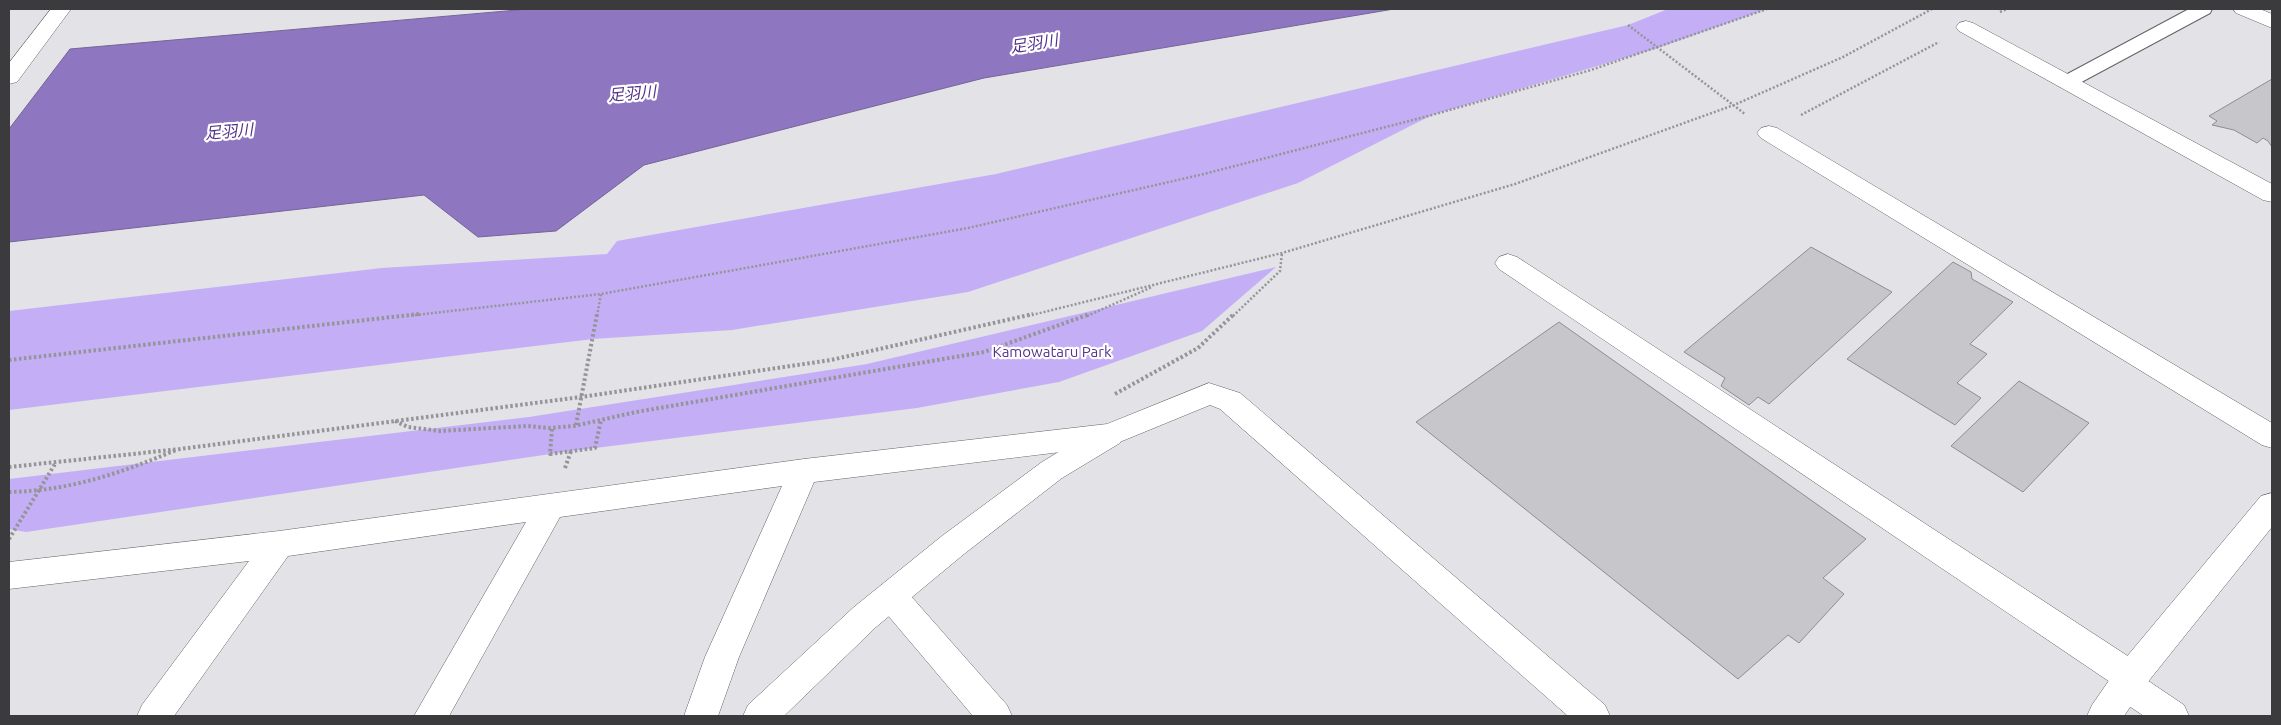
<svg xmlns="http://www.w3.org/2000/svg" width="2281" height="725" font-family="Ubuntu,'Noto Sans JP',sans-serif">
<rect width="100%" height="100%" fill="#e3e2e7"/>
<!-- green -->
<g fill="#c4aff6">
<path d="M1668 9H1767L1658 48 1432 115 1298 183 968 292 732 330 593 339 9 410V311L382 268 607 254 617 241 996 174 1628 25Z"/>
<path d="M1276 267 1202 331 1059 382 917 408 571 451 26 532 9 529V479L529 417 867 364Z"/>
</g>
<!-- water -->
<path fill="#8e76c0" stroke="#756498" d="M529 9H1394L984 78 644 165 556 231 478 237 424 195 9 242V129L70 49Z"/>
<!-- building -->
<g fill="#c7c6cb" stroke="#8e8d92">
<path d="M2272 79V147L2268 141 2263 138 2257 143 2234 130 2212 125 2217 121 2209 116Z"/>
<path d="M1811 247 1892 292 1769 404 1758 397 1749 405 1721 386 1725 378 1684 352Z"/>
<path d="M1953 262 1971 272 1972 279 2013 302 1970 344 1987 354 1957 383 1981 398 1955 425 1847 359Z"/>
<path d="M1559 322 1866 539 1823 578 1844 594 1799 643 1788 635 1738 679 1416 422Z"/>
<path d="M2019 381 2089 423 2023 492 1951 446Z"/>
</g>
<g fill="none" stroke-linecap="round" stroke-linejoin="round">
<defs>
<path id="lane" d="M2189 9H2212L2210 13 2074 86 2067 88 2060 86 2057 82 2060 78Z"/>
<g id="street">
<path d="M2233 9H2260L2272 14V28L2236 13Z"/>
<path d="M1966 21 1973 23 2272 184V202L2263 200 1959 31 1956 27 1959 23Z"/>
<path d="M1769 126 1777 128 2272 423V448L2262 445 1761 138 1757 133 1761 128Z"/>
<path d="M1508 254 1517 257 2143 666 2148 677 2147 680 2184 705 2189 716H2144L2114 696 2109 685 2110 682 1499 269 1495 263 1499 257Z"/>
<path d="M1209 383 1240 393 1605 705 1610 716H1568L1220 409 1210 405 1110 446 814 482 739 657 718 716H684L705 657 782 486 560 517 449 716H414L526 522 288 556 174 716H137L142 705 249 561 9 589V562L279 531 804 459 1107 424Z"/>
<path d="M891 582 902 586 1007 705 1012 716H973L880 606 875 596 880 586Z"/>
</g>
<g id="secondary">
<path d="M51 9H71L17 82 9 84V63Z"/>
<path d="M1110 424 1120 427 1124 435 1120 443 1062 478 964 554 876 627 784 716H743L748 705 854 607 942 536 1042 462 1100 427Z"/>
<path d="M2272 493V527L2143 688 2124 716H2087L2092 705 2119 666 2261 496Z"/>
</g>
</defs>
<!-- lane casing -->
<use href="#lane" stroke="#636266" stroke-width="2"/>
<!-- street casing -->
<use href="#street" stroke="#636266" stroke-width="1"/>
<!-- secondary casing -->
<use href="#secondary" stroke="#636266" stroke-width="1"/>
<!-- path-far1 -->
<g stroke="#959498" stroke-width="2.5" stroke-dasharray="2 2" stroke-linecap="butt">
<path d="M2000 12 2007 9"/>
<path d="M1628 25 1745 114"/>
<path d="M1801 115 1939 42"/>
<path d="M407 316 601 294 968 228 1204 174 1432 115 1591 70 1767 9"/>
<path d="M597 316 601 294"/>
<path d="M1028 316 1282 253 1515 184 1734 105 1843 57 1932 9"/>
<path d="M1087 316 1152 287"/>
<path d="M1233 316 1280 271 1282 253"/>
</g>
<!-- path -->
<g stroke="#959498" stroke-width="4" stroke-dasharray="2.5 2.5" stroke-linecap="butt">
<path d="M9 360 419 314"/>
<path d="M1115 394 1198 348 1234 314"/>
<path d="M395 421 408 427 440 431 527 426 549 428 574 426 636 412 984 352 1090 314"/>
<path d="M576 425 597 314"/>
<path d="M552 429 550 454 595 448 601 420"/>
<path d="M9 467 180 449 581 397 831 360 1033 314"/>
<path d="M565 468 571 451"/>
<path d="M9 492C69 491 121 473 176 450"/>
<path d="M9 539 55 464"/>
</g>
<!-- lane -->
<use href="#lane" fill="#fff" fill-rule="evenodd"/>
<!-- street -->
<use href="#street" fill="#fff" fill-rule="evenodd"/>
<!-- secondary -->
<use href="#secondary" fill="#fff" fill-rule="evenodd"/>
</g>
<g text-anchor="middle" stroke-width="4.5" stroke-linejoin="round" paint-order="stroke">
<!-- park labels -->
<g font-size="15" fill="#56338c" stroke="#fff">
<text x="1052" y="357">Kamowataru Park</text>
</g>
<!-- water labels -->
<g font-size="16" font-style="italic" fill="#55328b" stroke="#fff">
<text transform="translate(1034 43) rotate(-9)" y="6">足羽川</text>
<text transform="translate(632 93) rotate(-5)" y="6">足羽川</text>
<text transform="translate(229 131) rotate(-5)" y="6">足羽川</text>
</g>
</g>
<!-- border -->
<rect width="2281" height="725" fill="none" stroke="#3b3a3c" stroke-width="20"/>
</svg>
